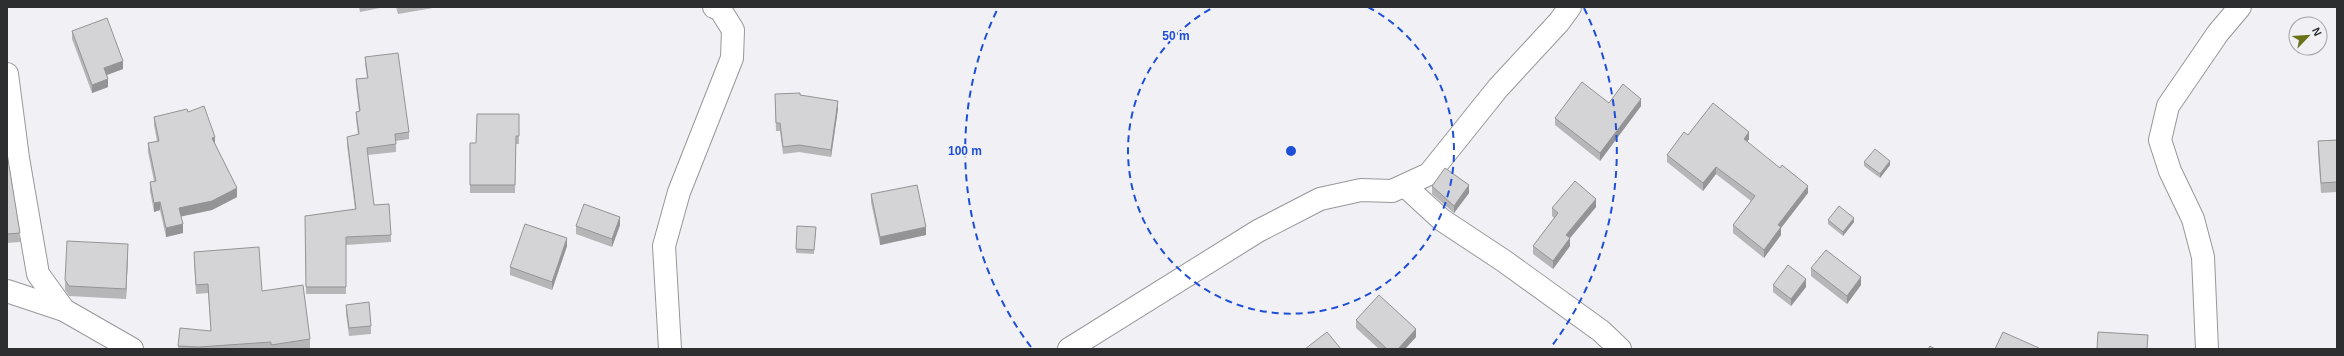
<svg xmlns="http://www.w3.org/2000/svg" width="2344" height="356" font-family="Arial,sans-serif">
<rect width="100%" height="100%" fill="#f1f1f5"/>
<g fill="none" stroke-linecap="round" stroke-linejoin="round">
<defs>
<g id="street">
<path d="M7 74 18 158 38 274 64 310"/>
<path d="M1405 186 1442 220 1504 261 1601 331 1620 349"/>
<path d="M7 291 64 310 132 349"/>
<path d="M670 349 664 246 679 192 732 58 733 30 720 9 714 7"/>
<path d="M1069 349 1258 231 1320 199 1361 190 1392 191 1429 174 1498 88 1559 22 1570 7"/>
<path d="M2207 349 2203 257 2193 219 2170 171 2160 140 2168 106 2218 33 2240 7"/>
</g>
</defs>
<!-- street casing -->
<use href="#street" stroke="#97979b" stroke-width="24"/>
<!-- street -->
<use href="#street" stroke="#fff" stroke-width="22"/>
</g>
<!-- wall -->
<g fill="#b6b6b9">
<path d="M359 7H385L360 12Z"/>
<path d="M396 7H439L398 14Z"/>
<path d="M72 31 123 69 107 75 108 87 92 93 72 39Z"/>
<path d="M365 57 409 132V139L396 141V152L368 155 374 205 391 235V242L346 245V294H306L305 216 355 209 347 145V137L358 135 356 119V112H359L356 86V79L367 78 365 64Z"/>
<path d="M800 95 838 109 831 157 799 152 783 154 780 131H776L775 101Z"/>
<path d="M1609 103 1641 106 1600 161 1555 125V118Z"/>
<path d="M188 112 215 143 237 197 212 210 181 216 183 233 166 237 160 210 154 212 150 191V182L154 181 148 152V143L157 141 154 125V117Z"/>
<path d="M519 114V144H516L515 193H470V143H476Z"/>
<path d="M1688 135 1749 139 1747 142 1808 193 1781 228V235L1764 258 1733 233V225L1751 201 1716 174 1703 191 1667 162V155Z"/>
<path d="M2337 140V192L2321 193 2318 152V141Z"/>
<path d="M7 153 20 233V242L7 243Z"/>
<path d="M1864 162 1890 165 1880 178 1864 166Z"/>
<path d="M1432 186 1469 193 1454 213 1432 194Z"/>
<path d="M871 194 926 235 880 245 871 202Z"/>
<path d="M1596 207 1570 238V246L1553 269 1533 254V246L1554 218 1552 216V208Z"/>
<path d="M1828 220 1854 222 1843 236 1828 224Z"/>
<path d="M620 225 612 247 576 234V226Z"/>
<path d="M816 227 814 254 796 253V249Z"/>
<path d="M567 246 552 290 510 275V267Z"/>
<path d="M194 252 262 291 310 339V348L305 349H178V346L211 331 208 293 196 294 194 261Z"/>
<path d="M128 254 126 299 69 296 65 290V280Z"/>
<path d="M1811 268 1861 285 1847 304 1811 276Z"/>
<path d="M1773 285 1806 287 1791 306 1773 292Z"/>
<path d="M346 305 371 326V334L349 336 346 313Z"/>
<path d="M1356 320 1416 337 1405 349H1379L1356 328Z"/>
</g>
<!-- shaded-wall -->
<g fill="#949496">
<path d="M123 61V69L104 76V68Z"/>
<path d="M108 79V87L92 93V85Z"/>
<path d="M1641 99V106L1600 161V153Z"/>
<path d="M838 101V109L831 157V150Z"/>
<path d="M1749 132V139L1744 147V139Z"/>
<path d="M215 137V146L212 138Z"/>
<path d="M1890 161V165L1880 178V174Z"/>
<path d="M1716 167V174L1703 191V183Z"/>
<path d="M1469 185V193L1454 213V206Z"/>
<path d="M1808 186V193L1781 228V235L1764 258V250L1778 225Z"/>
<path d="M237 188V197L212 210 179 217V208Z"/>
<path d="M1596 199V207L1570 238V246L1553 269V261L1566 235Z"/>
<path d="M160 202V210L154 212V203Z"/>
<path d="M620 217V225L612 247V239Z"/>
<path d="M1854 218V222L1843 236V232Z"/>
<path d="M183 224V233L166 237V228Z"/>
<path d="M926 227V235L880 245V237Z"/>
<path d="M567 238V246L552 290V282Z"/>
<path d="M128 244V254L126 299V289Z"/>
<path d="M1861 277V285L1847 304V296Z"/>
<path d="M1806 279V287L1791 306V299Z"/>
<path d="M1416 329V337L1405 349H1398Z"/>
</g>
<!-- building -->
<g fill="#d4d4d7" stroke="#949496">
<path d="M107 18 123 61 104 68 108 79 92 85 72 31Z"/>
<path d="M398 53 409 132 395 134 396 144 367 148 374 205 389 204 391 235 346 237V287H306L305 216 356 209 347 137 359 134 356 112 360 111 356 79 368 78 365 57Z"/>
<path d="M1582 82 1609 103 1623 84 1641 99 1600 153 1555 118Z"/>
<path d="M800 93V95L838 101 831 150 799 145 783 147 780 123H776L775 94Z"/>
<path d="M1713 103 1749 132 1744 139 1780 168 1782 165 1808 186 1778 225 1781 227 1764 250 1733 225 1755 196 1716 167 1703 183 1667 155 1684 132 1688 135Z"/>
<path d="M204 106 215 137 212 138 237 188 212 201 179 208 183 224 166 228 160 202 154 203 150 182 156 181 148 143 159 141 154 117 187 109 188 112Z"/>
<path d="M477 114H519V136H516L515 185H470V143H476Z"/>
<path d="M2337 140V182L2321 183 2318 141Z"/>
<path d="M1875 149 1890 161 1880 174 1864 162Z"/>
<path d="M7 153 20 233 7 234Z"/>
<path d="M1445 168 1469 185 1454 206 1432 186Z"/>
<path d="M1575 181 1596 199 1566 235 1570 238 1553 261 1533 246 1558 213 1552 208Z"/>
<path d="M917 185 926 227 880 237 871 194Z"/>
<path d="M584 204 620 217 612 239 576 226Z"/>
<path d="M1839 206 1854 218 1843 232 1828 220Z"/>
<path d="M525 224 567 238 552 282 510 267Z"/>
<path d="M797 226 816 227 814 250 796 249Z"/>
<path d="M67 241 128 244 126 289 69 286 65 280Z"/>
<path d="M259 247 262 291 303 285 310 339 271 345V342L199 347 178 346 180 328 211 331 208 284 196 285 194 252Z"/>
<path d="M1826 250 1861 277 1847 296 1811 268Z"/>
<path d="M1788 265 1806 279 1791 299 1773 285Z"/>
<path d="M1379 295 1416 329 1398 349H1387L1356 320Z"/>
<path d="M369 302 371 326 349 328 346 305Z"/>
<path d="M1327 332 1341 349H1305Z"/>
<path d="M2003 332 2039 348 2038 349H1995Z"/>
<path d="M2098 332 2148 335 2147 349H2097Z"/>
<path d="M1930 346 1935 349H1928Z"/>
</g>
<!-- distance rings -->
<g fill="none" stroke="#1d4ed8" stroke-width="2" stroke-dasharray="7 5">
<path d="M1368 7A163 163 0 1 1 1214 7"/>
<path d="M1031 347A326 326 0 0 1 998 8M1584 8A326 326 0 0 1 1551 347"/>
</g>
<circle cx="1291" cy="151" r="6" fill="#1d4ed8" stroke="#f1f1f5" stroke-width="2"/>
<g font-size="12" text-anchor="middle" font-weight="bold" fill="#1d4ed8" stroke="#f1f1f5" stroke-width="4" stroke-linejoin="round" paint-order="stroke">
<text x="1176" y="40">50 m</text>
<text x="965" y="155">100 m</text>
</g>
<!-- border -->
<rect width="2344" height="356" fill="none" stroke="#2d2e2f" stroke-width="16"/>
<!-- north arrow -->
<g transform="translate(2308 36) rotate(65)"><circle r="19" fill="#f1f1f5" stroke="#a3a3a6"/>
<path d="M0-3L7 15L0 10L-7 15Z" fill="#6c721a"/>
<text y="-6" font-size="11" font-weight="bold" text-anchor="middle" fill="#2d2e2f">N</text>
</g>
</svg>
